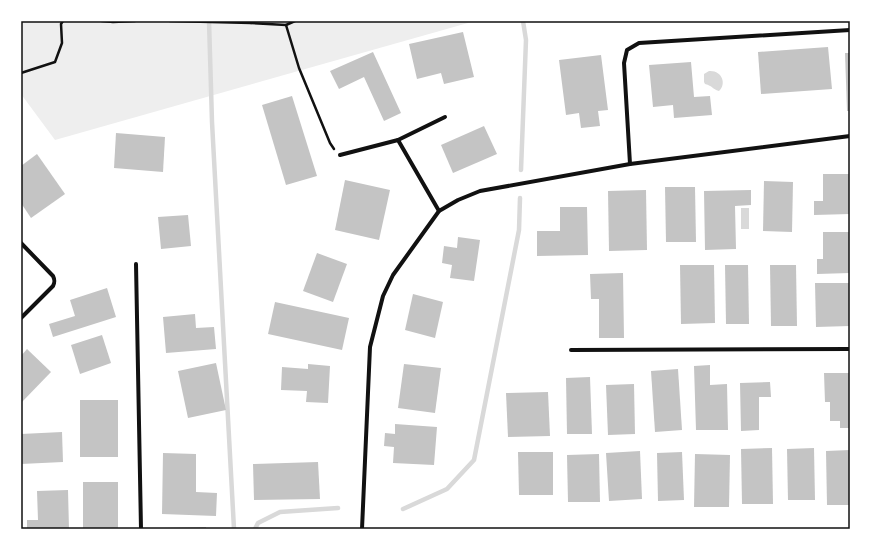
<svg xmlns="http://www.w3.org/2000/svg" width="871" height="550" font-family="'Exo 2',sans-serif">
<rect width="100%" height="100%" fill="#fff"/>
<!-- green -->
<path fill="#eee" d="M21 21H475L55 140 21 94Z"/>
<!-- water -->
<g fill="#d9d9d9">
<path d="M709 71C722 70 727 84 719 91 712 89 713 86 705 84L704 82V74Z"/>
<rect x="741" y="208" width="8" height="21"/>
</g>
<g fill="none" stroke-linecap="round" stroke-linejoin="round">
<!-- stream -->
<g stroke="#d9d9d9" stroke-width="4.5">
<path d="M209 21 212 122 234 529"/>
<path d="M521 170 526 40 523 21"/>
<path d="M403 509 447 489 474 460 519 230 520 198"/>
<path d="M255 529 258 523 280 512 338 508"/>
</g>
</g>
<!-- building -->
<g fill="#c4c4c4">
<path d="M463 32 474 77 444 84 441 73 417 79 409 44Z"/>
<path d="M828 47 832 89 761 94 758 52Z"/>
<path d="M373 52 401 113 384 121 364 77 339 89 330 71Z"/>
<path d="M845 53H850V111H847Z"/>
<path d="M601 55 608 110 598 111 600 126 581 128 579 113 566 115 559 60Z"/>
<path d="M691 62 694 97 710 96 712 115 674 118 673 105 653 107 649 65Z"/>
<path d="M292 96 317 176 286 185 262 105Z"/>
<path d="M484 126 497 154 453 173 441 145Z"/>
<path d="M116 133 165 137 163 172 114 168Z"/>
<path d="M37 154 65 194 31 218 21 203V166Z"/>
<path d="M823 174H850V214L814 215V201H823Z"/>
<path d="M345 180 390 190 379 240 335 230Z"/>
<path d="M764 181 793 182 792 232 763 231Z"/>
<path d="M665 187H695L696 242H666Z"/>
<path d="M646 190 647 250 609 251 608 191Z"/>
<path d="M751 190V205L735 206 736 249 705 250 704 191Z"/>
<path d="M560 207H587L588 255 537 256V231H560Z"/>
<path d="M188 215 191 246 161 249 158 217Z"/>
<path d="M823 232H850V273L817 274V259H823Z"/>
<path d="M458 237 480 240 474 281 450 278 452 265 442 263 444 246 457 248Z"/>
<path d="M317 253 347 264 333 302 303 291Z"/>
<path d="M680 265H714L715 323 681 324Z"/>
<path d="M725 265H748L749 324H726Z"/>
<path d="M770 265H796L797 326H771Z"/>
<path d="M623 273 624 338H599V299H591L590 274Z"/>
<path d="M815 283H850V326L816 327Z"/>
<path d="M107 288 116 317 53 337 49 324 75 316 70 300Z"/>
<path d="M413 294 443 302 435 338 405 330Z"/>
<path d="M275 302 349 318 342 350 268 334Z"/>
<path d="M195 314 196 328 214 327 216 349 166 353 163 317Z"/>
<path d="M102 335 111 363 80 374 71 345Z"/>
<path d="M27 349 51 372 21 403V356Z"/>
<path d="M216 363 226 410 188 418 178 371Z"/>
<path d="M308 364 330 366 328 403 306 402 307 391 281 390 282 367 308 369Z"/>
<path d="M404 364 441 368 435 413 398 408Z"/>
<path d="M710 365V385L727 384 728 430H696L694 366Z"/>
<path d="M678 369 682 430 655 432 651 371Z"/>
<path d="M824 373H850V428H840V421H830V402H825Z"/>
<path d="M590 377 592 434H567L566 378Z"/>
<path d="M770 382 771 397H759V430L741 431 740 383Z"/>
<path d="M634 384 635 434 608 435 606 385Z"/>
<path d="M548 392 550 436 508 437 506 393Z"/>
<rect x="80" y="400" width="38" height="57"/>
<path d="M395 424 437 427 434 465 393 463 394 447 384 446 385 433 395 434Z"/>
<path d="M62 432 63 462 21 464V434Z"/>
<path d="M772 448 773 504H742L741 449Z"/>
<path d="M814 448 815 500H788L787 449Z"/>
<path d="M850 450V505H827L826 451Z"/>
<path d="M640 451 642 499 609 501 606 453Z"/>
<path d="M518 452H553V495H519Z"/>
<path d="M682 452 684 500 658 501 657 453Z"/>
<path d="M163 453 196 454V492L217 493 216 516 162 514Z"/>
<path d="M599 454 600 502H568L567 455Z"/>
<path d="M695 454 730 455 729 507H694Z"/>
<path d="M318 462 320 499 254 500 253 464Z"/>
<rect x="83" y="482" width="35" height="47"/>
<path d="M68 490 69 529H27V520H38L37 491Z"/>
<path d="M206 527V529H163V528Z"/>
</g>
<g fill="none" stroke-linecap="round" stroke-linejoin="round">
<!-- path -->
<g stroke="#111" stroke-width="2.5">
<path d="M102 21 113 22 135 21"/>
<path d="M170 21 251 23"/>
<path d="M247 21 251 23 286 25 295 21"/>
<path d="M286 25 299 68 330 143 334 149"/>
<path d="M21 73 55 62 62 43 61 24 63 21"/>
</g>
<!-- minor -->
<g stroke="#111" stroke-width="4">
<path d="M398 140 439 211"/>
<path d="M340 155 398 140 445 117"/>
<path d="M630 164 624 63 627 50 639 43 850 30"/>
<path d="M21 243 53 276C55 280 55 282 53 286L21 318"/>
<path d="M136 264 141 529"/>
<path d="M571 350 850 349"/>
<path d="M362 529 370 347 383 296 393 275 439 211 458 200 480 191 630 164 850 136"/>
</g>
</g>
<!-- border -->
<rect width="871" height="550" fill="none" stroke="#ffffff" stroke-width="44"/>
<rect x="22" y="22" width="827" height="506" fill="none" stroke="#111" stroke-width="1.5"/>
</svg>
